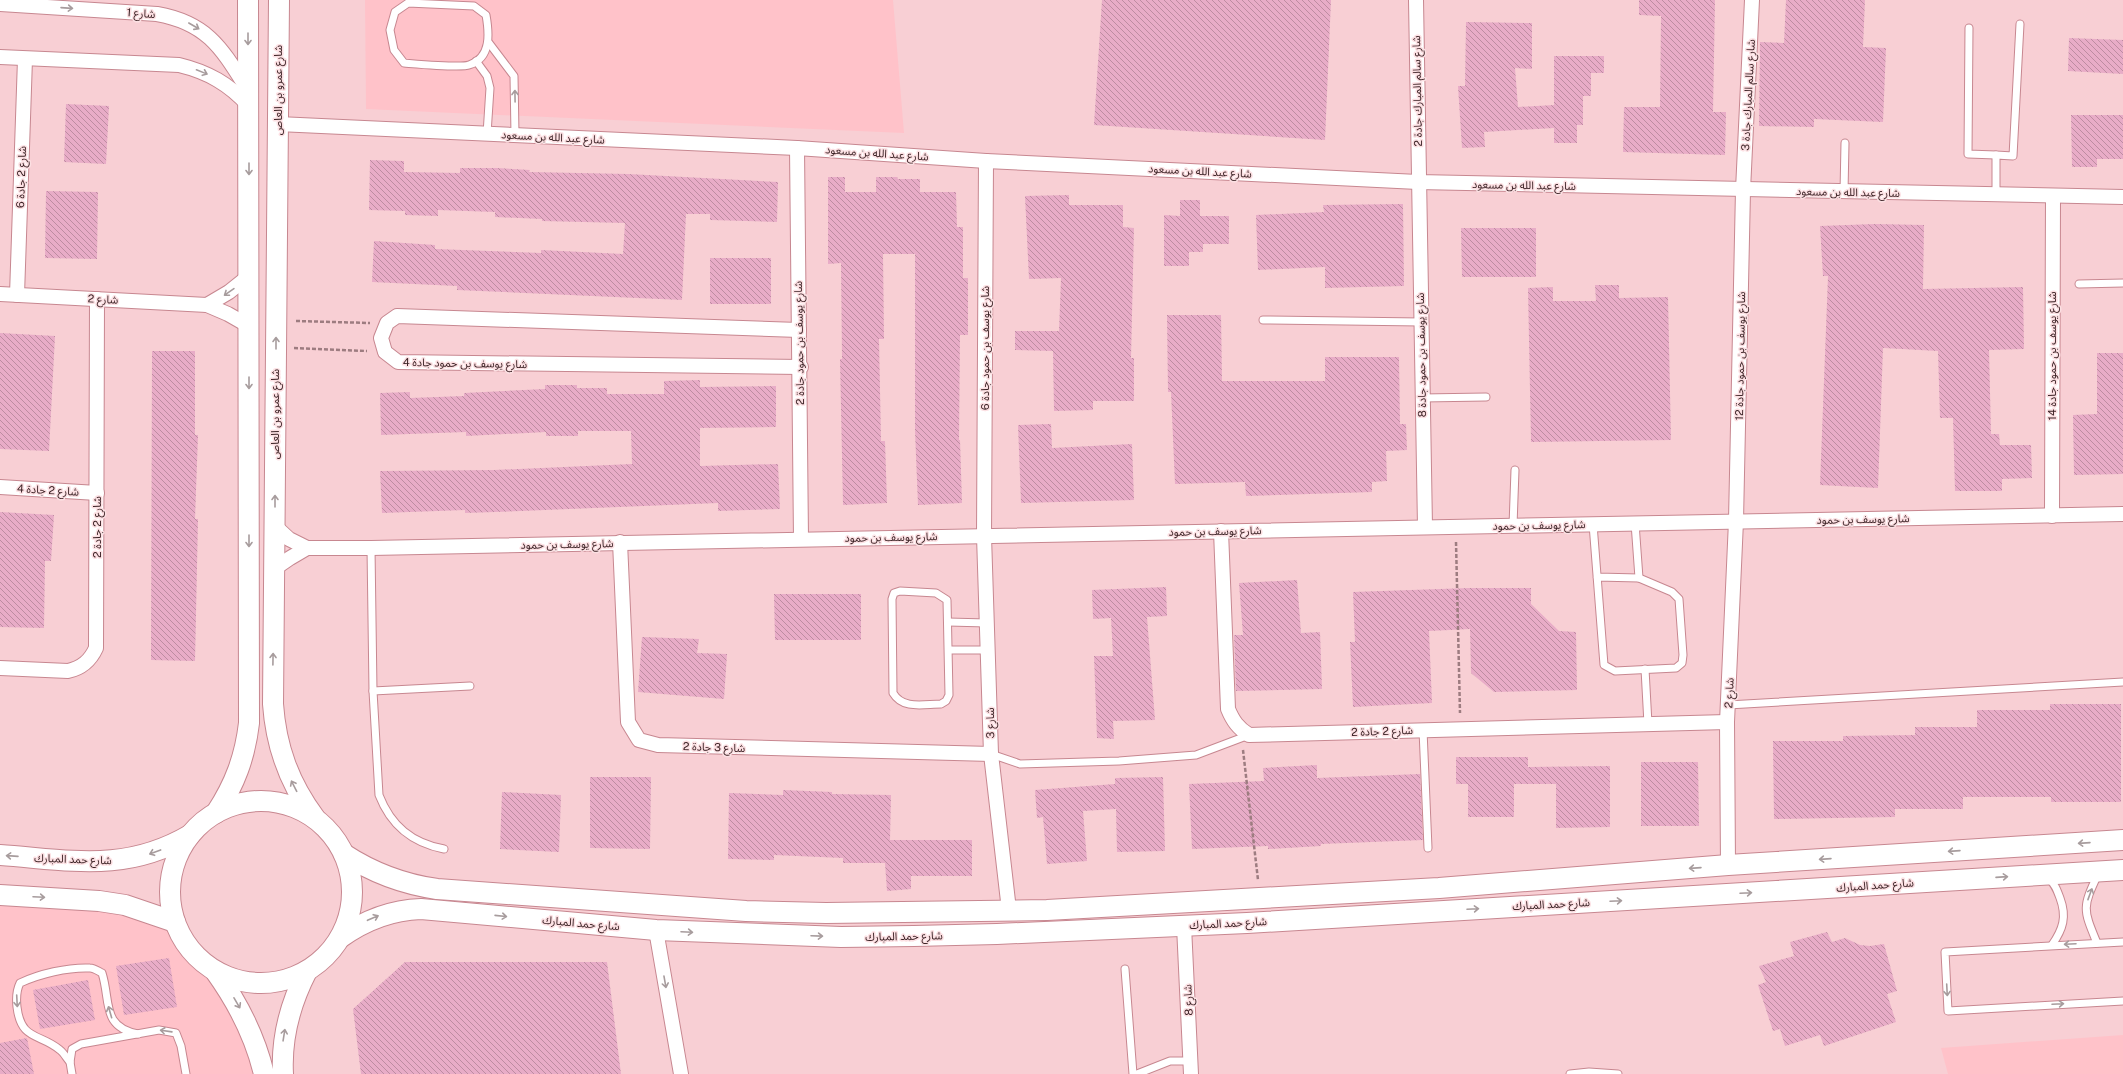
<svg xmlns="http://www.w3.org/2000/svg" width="2123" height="1074" font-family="'Public Sans','Noto Sans Arabic',sans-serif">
<defs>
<pattern id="building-back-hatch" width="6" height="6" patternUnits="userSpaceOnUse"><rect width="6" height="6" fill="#e8acc7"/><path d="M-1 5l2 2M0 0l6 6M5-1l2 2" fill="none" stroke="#bd8ca1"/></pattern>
</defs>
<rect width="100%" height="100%" fill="#f8cfd4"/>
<!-- built -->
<g fill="#ffc2c9">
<path d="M365 0H893L904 133 366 109Z"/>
<path d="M0 895 175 922 191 950 215 971 264 1074H0Z"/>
<path d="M2123 1035V1074H1948L1941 1048Z"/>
</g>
<!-- building -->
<g fill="url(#building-back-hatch)">
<path d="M1102 0H1331L1325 140 1094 125Z"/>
<path d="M1639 0H1715L1713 112H1726L1725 155 1623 152 1624 107H1660L1661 16 1639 15Z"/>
<path d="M1786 0H1865L1863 47 1886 48 1883 122 1814 119V127L1759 126 1760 42 1784 43Z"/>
<path d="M1466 22 1532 23V69L1515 68 1518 107 1554 105V56H1604V73H1591V96H1583V125H1577V143H1554V128L1484 132 1485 147 1462 148 1458 86H1465Z"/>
<path d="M2069 38 2123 40V74L2068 71Z"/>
<path d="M66 104 109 106 106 164 64 162Z"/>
<path d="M2071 115H2123V159H2097V167H2072Z"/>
<path d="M370 160 404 161V172L460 173V168H497L530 170 529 172 628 174 778 182 777 222 710 220V214H686L682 300 457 290V286L372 282 374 241 435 245V249L541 253V250L623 254 625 223 542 221V219L495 217V212L438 210V216L405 215V211L369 210Z"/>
<path d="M828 177H845V192H876V177H897L898 179H920V192H956L957 227H963V278H968V335H960L959 440H960L962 503 918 505 915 431V254H883L884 339H879L881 441H885L887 503 843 505 840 359H842L841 263 828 264Z"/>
<path d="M46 191 98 192 97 259 45 258Z"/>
<path d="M1069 195V205H1123V227L1134 228 1131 358H1134V401H1093V410L1054 411 1053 351 1015 350V331H1059L1061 278 1029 279 1025 196Z"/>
<path d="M1180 200H1200V216H1229V244H1203V252H1189V266H1164V215L1180 216Z"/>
<path d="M1403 204 1404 286 1325 288V267L1258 270 1256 215 1324 212 1323 205Z"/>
<path d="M1875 224 1924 225 1923 289 2023 287 2024 349 1989 350 1991 434H1999L2000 445H2031L2032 478 2002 479V491H1955L1953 418H1940L1938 351 1883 348 1878 488 1820 485 1828 276H1823L1820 226Z"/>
<path d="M1461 228H1536V277H1462Z"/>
<rect x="710" y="258" width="61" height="46"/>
<path d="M1595 285H1619V298L1668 297 1671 440 1531 442 1528 288 1553 287V301H1596Z"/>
<path d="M1167 315H1221L1222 381H1325V357H1399L1400 424H1406L1407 450 1386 451 1387 481 1372 482V492L1246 496 1245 482 1175 484 1171 392H1168Z"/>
<path d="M0 333 55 336 49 451 0 449Z"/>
<path d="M152 351H195V435H198L195 519H198L195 661 151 660Z"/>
<path d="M2097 353H2123V474L2074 475 2073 415 2097 414Z"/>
<path d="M700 380V387L776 386V427L700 428V466L778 464 780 509 718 511V503L495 512 465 513V510L382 513 380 471 494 470 632 464 631 431H578V436H546V432L466 436V432L381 435 380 393 410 392V398L464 396V393L545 389V385H577V388H607V394H664V381Z"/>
<path d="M1051 424 1052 448 1132 444 1134 500 1021 503 1018 425Z"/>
<path d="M0 512 54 515 51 561H45L44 628 0 627Z"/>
<path d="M1297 580 1301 633 1320 632 1322 689 1236 691 1234 635H1243L1239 583Z"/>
<path d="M1166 587 1167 616 1147 617 1155 720 1113 721 1114 739 1097 738 1094 656H1113L1111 618 1093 619 1092 590Z"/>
<path d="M1469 588H1531V604L1559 631 1576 632 1577 690 1494 692 1471 673 1470 629 1429 631 1432 703 1353 707 1350 642H1355L1353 592Z"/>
<path d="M774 594H861V640H775Z"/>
<path d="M642 637 699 639 697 653 727 654 724 699 638 692Z"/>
<path d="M2050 704H2121V802H2051V797H1963V809H1895V817L1774 819 1773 741H1843V736L1915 735V727H1977V710H2050Z"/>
<path d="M1456 757H1528V767L1610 766V827L1556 828V784H1514V817H1468V784H1456Z"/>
<path d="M1641 762H1698L1699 826H1641Z"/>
<path d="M1317 765V778L1420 774 1423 840 1321 844V846L1268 849V846L1192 849 1189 784 1264 781 1263 768Z"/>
<path d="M590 777H651L650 849 590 848Z"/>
<path d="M1163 777 1165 851 1117 852 1116 809 1083 811 1087 861 1047 864 1043 817 1037 818 1035 790 1115 784V778Z"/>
<path d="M783 790 832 792V794L891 795 890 840H972V876H911V889L887 891 885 863H843V858L774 855V860L728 859 729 793 783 795Z"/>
<path d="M502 792 561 795 559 852 500 849Z"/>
<path d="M1827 932 1832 942 1845 938 1860 945 1870 946 1884 944 1897 991 1887 994 1896 1022 1824 1046 1820 1035 1785 1046 1780 1029 1773 1031 1758 985 1766 982 1759 966 1794 956 1790 942Z"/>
<path d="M169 958 177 1007 124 1015 116 966Z"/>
<path d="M405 962H607L621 1074H361L353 1009Z"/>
<path d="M88 980 95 1020 40 1029 33 990Z"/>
<path d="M27 1038 34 1074H0V1043Z"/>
</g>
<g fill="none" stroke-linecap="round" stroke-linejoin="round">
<defs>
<g id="service">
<path d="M408 3 474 6 486 15C489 32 492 58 469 65 461 68 417 64 404 63L394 50 390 30 395 12Z"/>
<path d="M1969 28 1968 154 1996 155"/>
<path d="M489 43 514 76 515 135"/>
<path d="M476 61 487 76 490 88 487 134"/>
<path d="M1844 192 1845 143"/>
<path d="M1996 195V155L2013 156 2020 24"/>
<path d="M2079 284 2123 283"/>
<path d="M1263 320 1421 322"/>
<path d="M1422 398 1486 397"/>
<path d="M1635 523 1639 578"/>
<path d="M1593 524 1604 665 1615 671 1676 668 1682 663 1683 655 1679 599 1672 592 1639 578 1597 577"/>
<path d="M1513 526 1515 470"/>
<path d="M371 548 373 691 379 795C391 826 412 843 444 849"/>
<path d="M900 591 936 593 947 600 949 695 946 701 941 704C924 704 903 710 893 693L892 599 894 593Z"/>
<path d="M948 622 987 623"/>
<path d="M949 650H988"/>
<path d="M1645 669 1648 724"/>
<path d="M373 691 470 686"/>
<path d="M1728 705 2123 682"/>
<path d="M1423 730 1428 848"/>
<path d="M991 754 1020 764 1119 761 1196 755 1249 735"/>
<path d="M2049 879C2055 884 2057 890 2060 898 2067 917 2063 929 2052 945"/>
<path d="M2123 942 1945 952 1948 1011 2123 1001"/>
<path d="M2097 943C2083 909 2082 908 2098 874"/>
<path d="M1125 969 1133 1074"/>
<path d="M70 1062C67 1059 64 1053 60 1050 40 1033 21 1041 17 1007 16 998 16 991 20 983 39 974 68 967 90 968 94 968 98 971 102 973 111 1001 101 1027 138 1034"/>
<path d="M72 1074 70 1062 72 1049 81 1044 159 1030 176 1033 181 1046 186 1074"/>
<path d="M1137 1074 1170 1061H1191"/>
<path d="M1570 1074 1589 1072 1618 1074"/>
</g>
<g id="minor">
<path d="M1416 0 1425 527"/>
<path d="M0 4 157 14C208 23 222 49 248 90"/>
<path d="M0 57 179 65C208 72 229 84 249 106"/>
<path d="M278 124 797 148 986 161 1418 182 2123 197"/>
<path d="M797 148 801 539"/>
<path d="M986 161 984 536 991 754 1009 910"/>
<path d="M0 294 207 305 228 314 249 326"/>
<path d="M17 295 25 59"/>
<path d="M207 305 229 292 249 276"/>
<path d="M799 330 397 316 387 323 381 338 385 352 398 362 801 367"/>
<path d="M0 487 97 493"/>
<path d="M2052 516 2053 196"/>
<path d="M275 526 289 539 307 548H371L2123 514"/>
<path d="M1221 531 1228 709C1233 721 1238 728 1249 735L1727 722"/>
<path d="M620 542 628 722 639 740 658 745 991 754"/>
<path d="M274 569 290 558 307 548"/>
<path d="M0 668 68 671C82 668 90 661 96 648L97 299"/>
<path d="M1728 865 1727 722 1736 521 1743 190 1752 0"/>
<path d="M1184 926 1191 1074"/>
<path d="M656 930 681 1074"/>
</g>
<g id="secondary">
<path d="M279 0 273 704C276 747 289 783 315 818"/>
<circle cx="261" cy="892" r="91"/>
<path d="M216 813C235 784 245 757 249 723L248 0"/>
<path d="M344 854C373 873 402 884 437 889L746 911 826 913 1047 910 1439 888 1728 865 2123 840"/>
<path d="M0 855C71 860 125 873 190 835"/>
<path d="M0 895 99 901 125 905 175 922"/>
<path d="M340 938C365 920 390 910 421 909L656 930 841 937 914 936 997 934 1247 923 2123 870"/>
<path d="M215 971C238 1003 255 1036 264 1074"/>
<path d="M283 1074C281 1037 290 1004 307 971"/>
</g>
</defs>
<!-- service casing -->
<use href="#service" stroke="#c78790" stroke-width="9"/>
<!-- minor casing -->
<use href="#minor" stroke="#c78790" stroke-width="16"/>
<!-- secondary casing -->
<use href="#secondary" stroke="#c78790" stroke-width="22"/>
<!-- path -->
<g stroke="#9d7c80" stroke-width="2.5" stroke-dasharray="4 2" stroke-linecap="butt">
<path d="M296 321 370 323"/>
<path d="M294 348 367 351"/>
<path d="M1456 542 1460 713"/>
<path d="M1243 750 1258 880"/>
</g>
<!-- service -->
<use href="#service" stroke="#fff" stroke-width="7"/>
<!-- minor -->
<use href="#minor" stroke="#fff" stroke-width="14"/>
<!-- secondary -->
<use href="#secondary" stroke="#fff" stroke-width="20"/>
</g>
<!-- one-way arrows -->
<defs><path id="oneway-shaft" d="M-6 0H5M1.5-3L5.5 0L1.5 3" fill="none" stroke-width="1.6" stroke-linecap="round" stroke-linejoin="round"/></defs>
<g stroke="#a79c9d">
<use href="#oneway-shaft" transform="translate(67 8) rotate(4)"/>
<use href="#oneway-shaft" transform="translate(194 26) rotate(30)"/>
<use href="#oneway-shaft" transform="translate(248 39) rotate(90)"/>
<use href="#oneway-shaft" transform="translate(202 72) rotate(22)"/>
<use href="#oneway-shaft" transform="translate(515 96) rotate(-91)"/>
<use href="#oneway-shaft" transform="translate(249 169) rotate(90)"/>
<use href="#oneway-shaft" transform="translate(229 292) rotate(145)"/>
<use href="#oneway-shaft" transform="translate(276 343) rotate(-90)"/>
<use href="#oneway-shaft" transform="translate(249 383) rotate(90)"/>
<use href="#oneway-shaft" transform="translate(275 501) rotate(-90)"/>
<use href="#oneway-shaft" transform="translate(249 541) rotate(90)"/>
<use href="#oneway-shaft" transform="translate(273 659) rotate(-89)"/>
<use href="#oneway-shaft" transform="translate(294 786) rotate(-117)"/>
<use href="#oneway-shaft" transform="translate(2084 843) rotate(176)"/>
<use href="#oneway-shaft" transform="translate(1954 851) rotate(176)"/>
<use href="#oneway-shaft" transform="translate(155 852) rotate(160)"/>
<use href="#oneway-shaft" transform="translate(12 856) rotate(-176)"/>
<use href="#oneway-shaft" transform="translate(1825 859) rotate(176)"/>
<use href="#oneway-shaft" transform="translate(1695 868) rotate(176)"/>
<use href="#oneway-shaft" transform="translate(2002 877) rotate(-4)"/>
<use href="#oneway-shaft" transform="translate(1746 893) rotate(-3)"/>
<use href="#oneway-shaft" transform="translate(2090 894) rotate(-70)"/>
<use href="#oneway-shaft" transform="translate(39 897) rotate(3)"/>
<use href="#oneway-shaft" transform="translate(1616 901) rotate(-3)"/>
<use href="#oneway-shaft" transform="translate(1473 909) rotate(-3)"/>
<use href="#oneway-shaft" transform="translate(501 916) rotate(6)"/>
<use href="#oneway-shaft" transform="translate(373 918) rotate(-23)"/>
<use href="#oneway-shaft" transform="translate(687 932) rotate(3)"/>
<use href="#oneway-shaft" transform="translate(817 936) rotate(2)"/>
<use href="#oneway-shaft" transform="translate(2070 944) rotate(177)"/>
<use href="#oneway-shaft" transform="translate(665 982) rotate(80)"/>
<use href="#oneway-shaft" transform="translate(1947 990) rotate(87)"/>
<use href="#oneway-shaft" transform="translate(17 1001) rotate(87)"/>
<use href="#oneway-shaft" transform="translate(237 1003) rotate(60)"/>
<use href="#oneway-shaft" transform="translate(2058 1004) rotate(-3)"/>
<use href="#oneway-shaft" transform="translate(110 1012) rotate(-106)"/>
<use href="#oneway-shaft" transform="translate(166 1031) rotate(-172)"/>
<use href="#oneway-shaft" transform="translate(284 1035) rotate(-81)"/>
</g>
<g text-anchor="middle" stroke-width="3" stroke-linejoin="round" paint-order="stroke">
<!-- street labels -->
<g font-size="11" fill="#3c2326" stroke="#fce0e3">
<text transform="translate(141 13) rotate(4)" y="4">شارع 1</text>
<text transform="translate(278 90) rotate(-90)" y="4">شارع عمرو بن العاص</text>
<text transform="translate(1417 91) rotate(-91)" y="4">شارع سالم المبارك جادة 2</text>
<text transform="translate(1748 95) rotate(-87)" y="4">شارع سالم المبارك جادة 3</text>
<text transform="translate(553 137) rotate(3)" y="4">شارع عبد الله بن مسعود</text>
<text transform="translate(877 153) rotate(4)" y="4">شارع عبد الله بن مسعود</text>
<text transform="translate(1200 171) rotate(3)" y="4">شارع عبد الله بن مسعود</text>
<text transform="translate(21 177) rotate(-88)" y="4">شارع 2 جادة 6</text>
<text transform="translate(1524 185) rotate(1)" y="4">شارع عبد الله بن مسعود</text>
<text transform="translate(1848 192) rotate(1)" y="4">شارع عبد الله بن مسعود</text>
<text transform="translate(103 299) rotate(3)" y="4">شارع 2</text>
<text transform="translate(799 343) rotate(-91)" y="4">شارع يوسف بن حمود جادة 2</text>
<text transform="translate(985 348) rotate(-90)" y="4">شارع يوسف بن حمود جادة 6</text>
<text transform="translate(1421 355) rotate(-91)" y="4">شارع يوسف بن حمود جادة 8</text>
<text transform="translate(1740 356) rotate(-89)" y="4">شارع يوسف بن حمود جادة 12</text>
<text transform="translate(2052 356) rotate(-90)" y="4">شارع يوسف بن حمود جادة 14</text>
<text transform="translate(465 363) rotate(1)" y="4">شارع يوسف بن حمود جادة 4</text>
<text transform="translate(275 414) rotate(-90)" y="4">شارع عمرو بن العاص</text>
<text transform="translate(48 490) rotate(3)" y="4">شارع 2 جادة 4</text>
<text transform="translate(1863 519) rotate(-1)" y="4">شارع يوسف بن حمود</text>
<text transform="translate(1539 525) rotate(-1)" y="4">شارع يوسف بن حمود</text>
<text transform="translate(97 527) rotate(-90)" y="4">شارع 2 جادة 2</text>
<text transform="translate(1215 531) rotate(-1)" y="4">شارع يوسف بن حمود</text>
<text transform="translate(891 537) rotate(-1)" y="4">شارع يوسف بن حمود</text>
<text transform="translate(567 544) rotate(-1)" y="4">شارع يوسف بن حمود</text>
<text transform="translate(1729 693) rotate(-87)" y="4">شارع 2</text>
<text transform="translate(990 723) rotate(-91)" y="4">شارع 3</text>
<text transform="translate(1382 731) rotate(-2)" y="4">شارع 2 جادة 2</text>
<text transform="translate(714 747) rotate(2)" y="4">شارع 3 جادة 2</text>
<text transform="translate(73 859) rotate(2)" y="4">شارع حمد المبارك</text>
<text transform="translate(1875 885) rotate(-4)" y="4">شارع حمد المبارك</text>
<text transform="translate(1551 904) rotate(-3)" y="4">شارع حمد المبارك</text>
<text transform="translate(581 923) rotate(5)" y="4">شارع حمد المبارك</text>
<text transform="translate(1228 923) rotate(-3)" y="4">شارع حمد المبارك</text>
<text transform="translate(904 936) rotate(-1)" y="4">شارع حمد المبارك</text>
<text transform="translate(1188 1000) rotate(-93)" y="4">شارع 8</text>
</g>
</g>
</svg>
